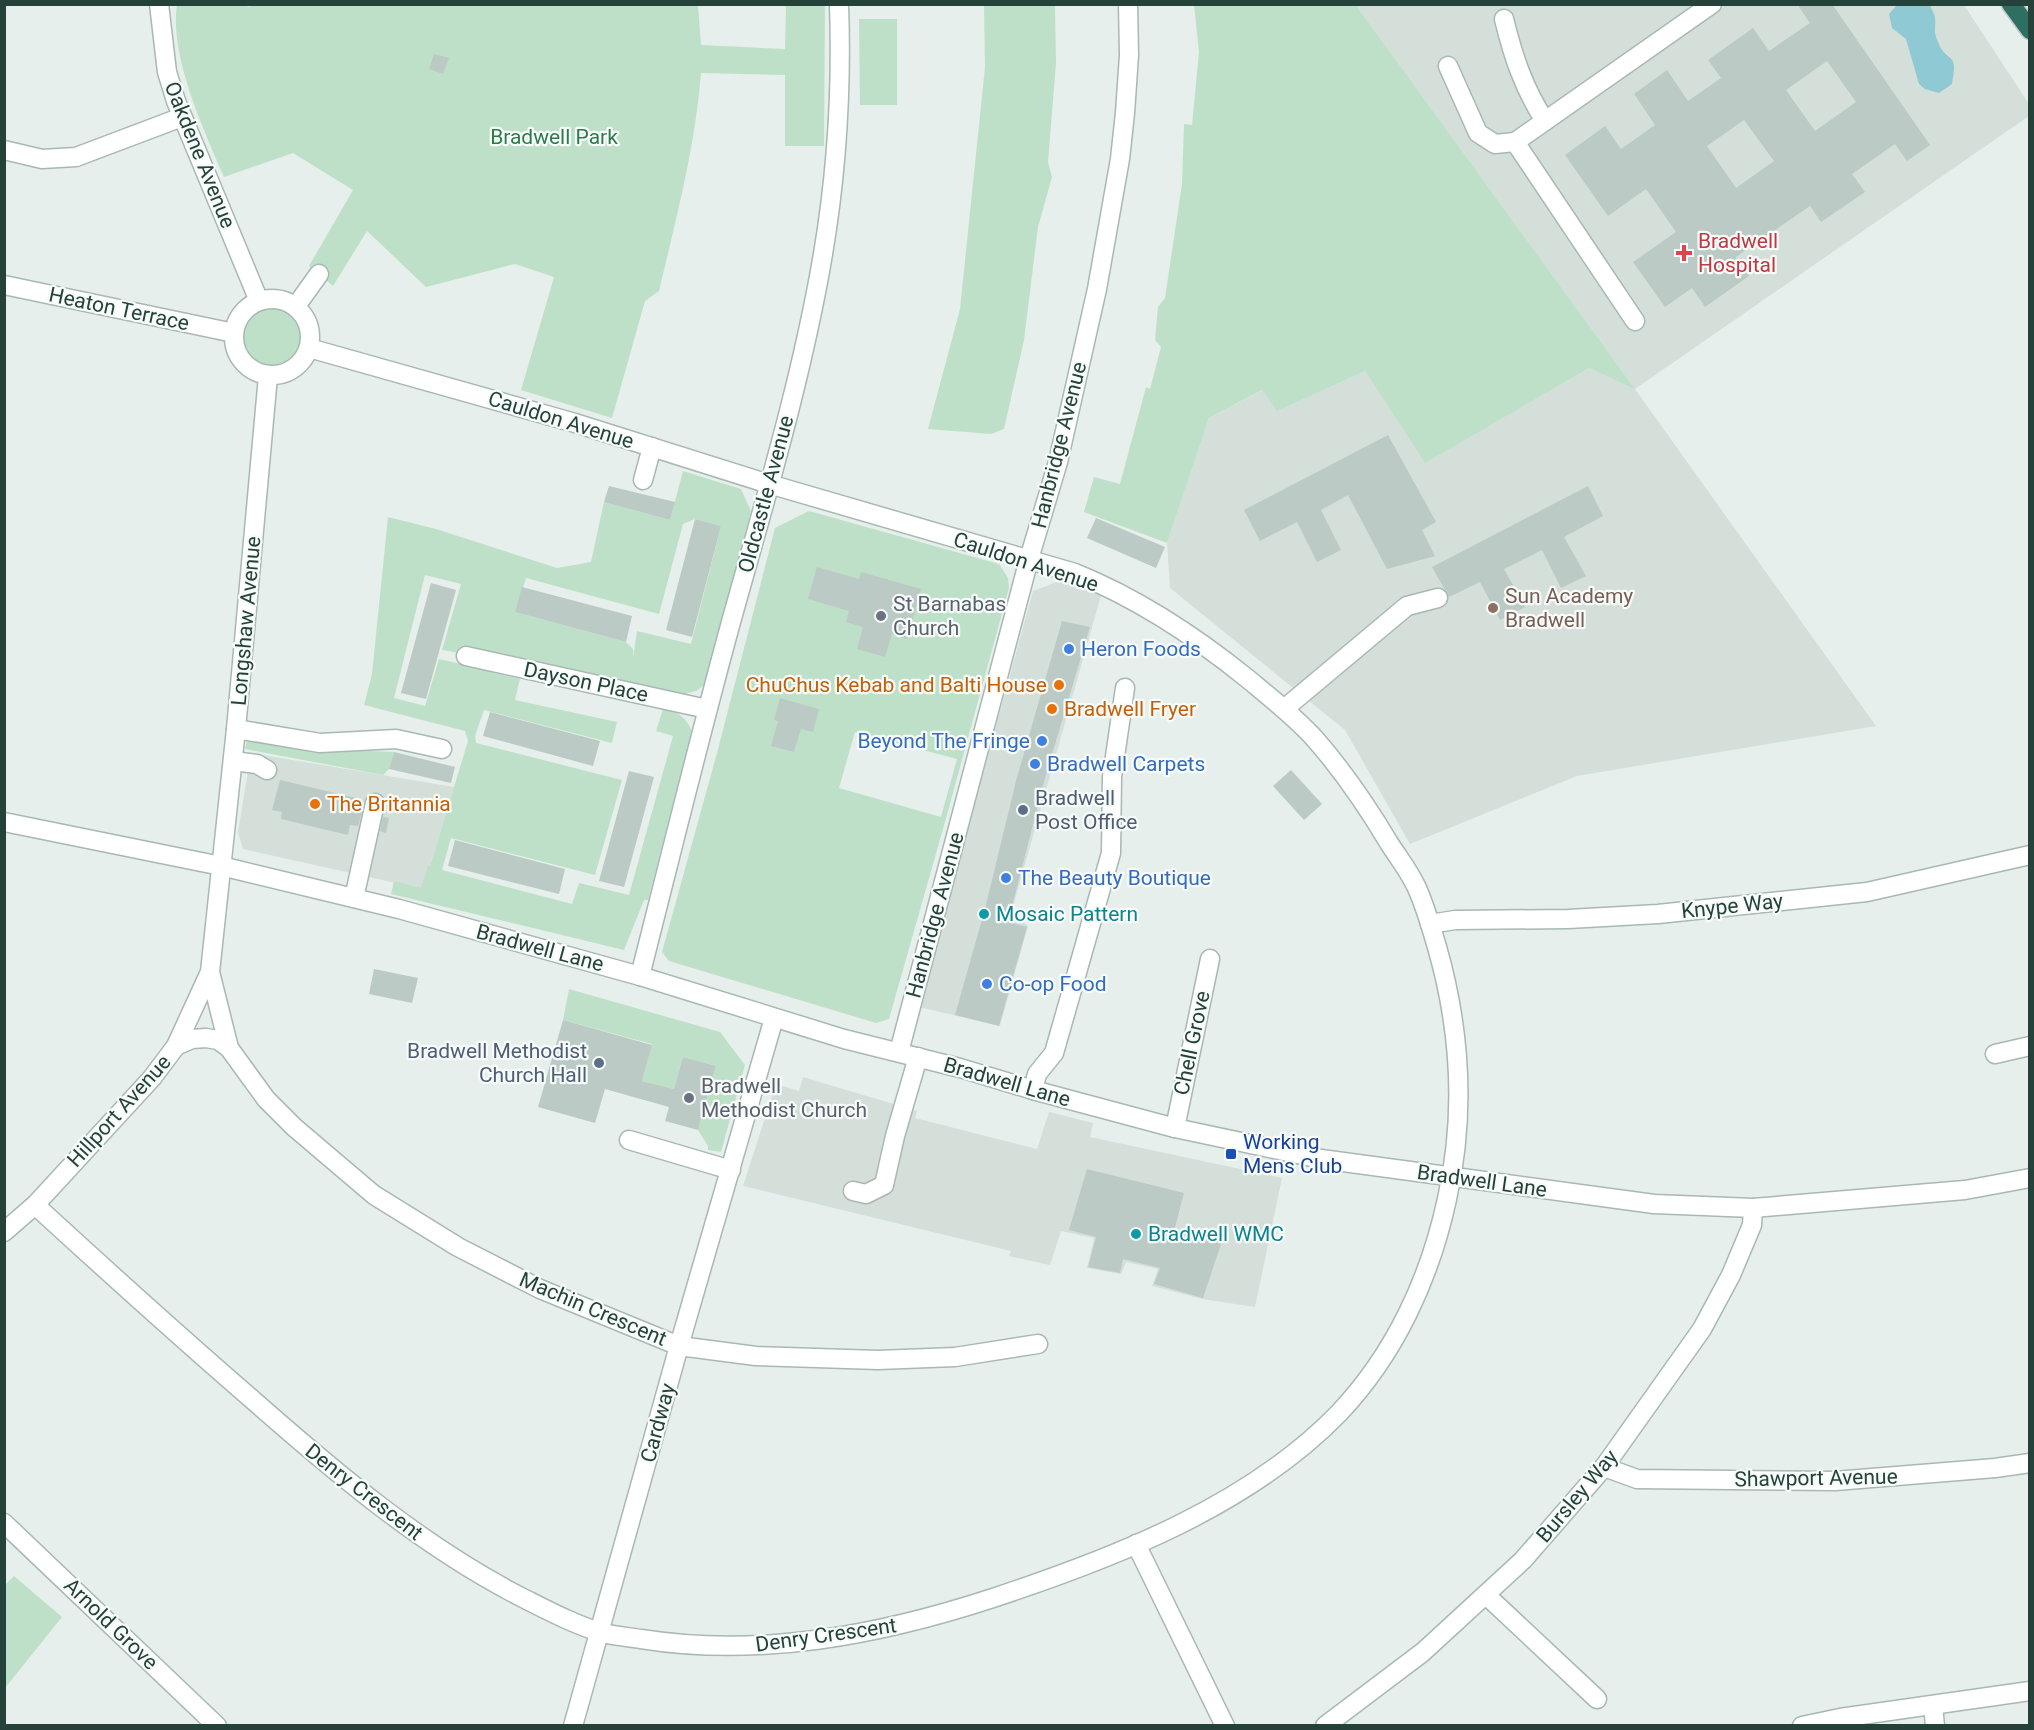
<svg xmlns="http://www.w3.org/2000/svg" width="2034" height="1730" font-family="Roboto,sans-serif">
<rect width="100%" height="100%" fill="#e6efeb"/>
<!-- built -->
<g fill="#d4dfda">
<path d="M1356 5H1964L2029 104V116L1635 389 1876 726 1577 776 1410 844 1345 730 1170 588 1167 543 1209 418 1263 390 1277 410 1365 371 1425 462 1589 368 1634 388Z"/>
<path d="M1062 580H1069L1102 592 1011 914 1028 926 1000 1026 919 1007 1033 591Z"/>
<path d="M251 753 454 787 423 889 243 849 238 832Z"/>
<path d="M803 1077 917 1111 915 1118 1037 1149 1049 1112 1093 1123 1090 1137 1282 1178 1255 1307 1202 1299 1152 1286 1158 1269 1126 1262 1121 1274 1087 1268 1094 1238 1061 1231 1050 1265 1009 1256 1011 1251 743 1186 776 1084 799 1091Z"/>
</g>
<!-- green -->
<g fill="#bfe0c8" fill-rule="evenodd">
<path d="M177 4H242L249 7 253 4 698 5 701 45 785 49 786 5H825L824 146H785V75L701 73C695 148 676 219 659 291L645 301 612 418 521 390 554 277 515 264 426 287 367 231 333 286 309 266 353 190 293 153 224 177C204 130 169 56 177 4Z"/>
<path d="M984 5H1055L1056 63 1048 162 1052 177 1038 227 1024 340 1004 429 991 434 928 429 960 309 985 67Z"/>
<path d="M1194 5H1356L1635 389 1589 368 1425 463 1365 371 1277 411 1262 390 1209 418 1167 543 1084 512 1094 477 1120 484 1146 387 1150 389 1161 347 1155 340 1158 307 1165 298 1182 184 1184 124 1192 125 1199 52Z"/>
<path d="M859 19H897V105H860Z"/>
<circle cx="273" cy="337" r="29"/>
<path d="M683 471 741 489 751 511 706 684 696 691 681 695 500 653 497 659 442 650 461 584 425 575 394 698 425 706 439 659 493 671V673L520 679 515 700 617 722 612 743 484 710 475 736 476 743 622 780 595 875 451 838 442 870 572 904 579 883 629 895 673 736 656 731 663 709C678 712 685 716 692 731L648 900H644L624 950 391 894 394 881 421 888 428 866H430L468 741 465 731 364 705 372 674 388 517 436 529 557 568 591 562 604 502 670 520ZM695 519 721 526 691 644 637 631 633 658V649L626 642 515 612 526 578 659 614 683 524Z"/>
<path d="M809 511 999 564 1008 578 1009 588 945 822 889 1019 876 1023 669 961 662 952 717 753 775 528ZM855 732 957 759 941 817 839 788Z"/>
<path d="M248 735 326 749 394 752 389 769 383 775 245 749Z"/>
<path d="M569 989 720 1032 745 1065 721 1152 708 1150V1146L698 1130 716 1066 683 1057 674 1089 642 1081 652 1044 563 1020Z"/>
<path d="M14 1576 62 1617 5 1688V1585Z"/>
</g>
<!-- water -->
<path fill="#8ec9d4" d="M1897 5H1930C1931 9 1935 14 1935 18 1936 28 1933 31 1938 42 1947 65 1959 49 1952 84L1939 93 1925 89 1919 84 1906 39 1892 28 1889 14Z"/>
<!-- building -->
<g fill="#bbcac4" fill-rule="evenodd">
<path d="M1797 4H1832L1930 145 1907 161 1895 144 1852 174 1865 192 1821 222 1810 206 1736 257 1749 276 1705 307 1692 288 1665 307 1633 262 1676 232 1646 189 1608 216 1565 155 1605 126 1621 149 1655 125 1634 94 1667 70 1688 101 1721 78 1708 60 1753 28 1769 51 1810 23ZM1827 61 1856 102 1815 131 1786 90ZM1744 120 1774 161 1736 188 1707 146Z"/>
<path d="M434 54 449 58 443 74 429 69Z"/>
<path d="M1388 435 1436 522 1422 530 1435 556 1387 569 1348 495 1321 510 1341 550 1317 562 1297 522 1260 541 1244 510Z"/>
<path d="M609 486 675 502 670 520 604 502Z"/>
<path d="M1588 486 1603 516 1564 537 1586 576 1561 588 1542 550 1504 569 1525 607 1500 620 1480 582 1449 597 1432 567Z"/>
<path d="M1096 518 1165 547 1156 568 1087 538Z"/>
<path d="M695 519 721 526 692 637 666 630Z"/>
<path d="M817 567 859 579 861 572 921 589 907 639 892 634 885 657 857 649 863 627 846 622 849 611 808 599Z"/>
<path d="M431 583 456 590 426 699 401 693Z"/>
<path d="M522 587 632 616 626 642 515 612Z"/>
<path d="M1062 621 1090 627 1045 778 1008 922 1027 927 999 1026 955 1015 985 909 1016 781Z"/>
<path d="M780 698 819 709 813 732 801 729 794 752 771 746 778 721 774 720Z"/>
<path d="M490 712 600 741 593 766 483 736Z"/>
<path d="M394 752 455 767 451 783 389 769Z"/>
<path d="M1291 770 1322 804 1304 820 1273 786Z"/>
<path d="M629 771 654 777 624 887 599 881Z"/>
<path d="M280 780 356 798 354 810 362 812 358 826 350 825 348 835 281 819 282 812 272 810Z"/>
<path d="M383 817 389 818 386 833 380 831Z"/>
<path d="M455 840 565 869 559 894 448 866Z"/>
<path d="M374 969 418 978 412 1003 369 994Z"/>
<path d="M563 1020 652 1045 642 1081 674 1089 683 1057 716 1066 698 1130 665 1121 669 1107 605 1089 595 1123 538 1107Z"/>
<path d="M1087 1169 1184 1193 1174 1231 1222 1241 1203 1298 1154 1284 1160 1268 1123 1259 1120 1273 1088 1267 1096 1237 1069 1230Z"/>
</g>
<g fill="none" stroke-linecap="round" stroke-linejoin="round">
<defs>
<g id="minor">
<path d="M159 4 167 72 176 101 259 301"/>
<path d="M1504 19C1513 56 1524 89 1545 121"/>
<path d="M1448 66 1478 133 1495 144 1515 142 1712 4"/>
<path d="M1515 142 1635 321"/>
<path d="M4 150 42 159 76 157 182 117"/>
<path d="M4 285 234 333"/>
<circle cx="272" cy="337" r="38"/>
<path d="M296 306 319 274"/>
<path d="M643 480 652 447"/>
<path d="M466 656 707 709"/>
<path d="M1284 709 1407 606 1438 598"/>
<path d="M236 729 320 743 396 739 442 749"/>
<path d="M233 761 257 764 267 770"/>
<path d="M4 822 221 866 399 909 640 976 844 1039 960 1068 1033 1090 1175 1128 1321 1159 1654 1204 1753 1208 1965 1190 2030 1178"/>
<path d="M354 898 375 803"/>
<path d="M1430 924 1455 920 1568 919 1658 914 1867 892 2030 855"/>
<path d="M210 972 229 1048"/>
<path d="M640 976C670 858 699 739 731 622 765 500 802 378 823 254 837 171 842 88 839 4"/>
<path d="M176 1046 192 1039 206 1038 218 1040 229 1048 266 1099 294 1127 374 1195 458 1247 540 1289 679 1346 756 1356 878 1360 955 1357 1038 1344"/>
<path d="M899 1052 1029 559 1058 462 1097 289 1120 159 1125 113 1129 55 1128 4"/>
<path d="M1995 1054 2030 1046"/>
<path d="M1033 1090 1037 1074 1054 1053 1111 853 1112 777 1125 688"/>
<path d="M1175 1128 1210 959"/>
<path d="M629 1140 731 1170"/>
<path d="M853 1191 866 1194 884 1185 895 1136 918 1057"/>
<path d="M35 1205C107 1271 180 1337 254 1401 337 1474 422 1546 521 1597 547 1610 575 1625 603 1633 615 1636 628 1637 641 1639 760 1658 880 1635 993 1598 1114 1558 1249 1506 1339 1413 1395 1354 1430 1278 1447 1199 1466 1113 1461 1031 1437 947 1431 927 1425 905 1416 886 1409 871 1398 857 1389 843 1367 806 1343 771 1315 739 1295 717 1271 698 1248 679 1195 636 1139 599 1075 573L769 484 575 423 309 348"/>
<path d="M4 1232 35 1205 152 1078 176 1046 210 972 236 729 268 376"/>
<path d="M1604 1467 1637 1479 1835 1481 1995 1468 2030 1463"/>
<path d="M4 1523 217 1726"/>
<path d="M1136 1544 1225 1726"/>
<path d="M1486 1595 1597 1699"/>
<path d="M1933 1705 1935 1726"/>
<path d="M573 1726 679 1346 774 1018"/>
<path d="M1325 1726 1423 1652 1523 1560 1604 1467 1702 1329 1731 1275 1752 1225 1753 1208"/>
<path d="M1802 1726 1840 1718 2030 1691"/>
</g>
<path id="highway" d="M2011 4 2030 30"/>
</defs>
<!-- minor casing -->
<use href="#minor" stroke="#a8b8b2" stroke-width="21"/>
<!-- highway casing -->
<use href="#highway" stroke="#c2cac8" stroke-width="21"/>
<!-- minor -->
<use href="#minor" stroke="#fff" stroke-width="18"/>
<!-- highway -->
<use href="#highway" stroke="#2f6f62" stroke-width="18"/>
</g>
<!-- markers -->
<path fill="#e0444e" stroke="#f7fbf9" stroke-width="2" d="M1681 244h6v6h6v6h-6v6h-6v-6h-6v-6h6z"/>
<circle fill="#8d6e63" stroke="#f7fbf9" stroke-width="2" cx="1493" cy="608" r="6"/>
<g fill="#6b7280" stroke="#f7fbf9" stroke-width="2">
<circle cx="881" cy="616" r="6"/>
<circle cx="689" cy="1098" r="6"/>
</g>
<g fill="#3f7fe0" stroke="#f7fbf9" stroke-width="2">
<circle cx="1069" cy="649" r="6"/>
<circle cx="1042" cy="741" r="6"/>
<circle cx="1035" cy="764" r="6"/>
<circle cx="1006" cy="878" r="6"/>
<circle cx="987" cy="984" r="6"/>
</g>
<g fill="#e8710a" stroke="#f7fbf9" stroke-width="2">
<circle cx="1059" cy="685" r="6"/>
<circle cx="1052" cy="709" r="6"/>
<circle cx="315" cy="804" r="6"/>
</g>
<g fill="#5c6f8a" stroke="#f7fbf9" stroke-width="2">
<circle cx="1023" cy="810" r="6"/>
<circle cx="599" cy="1063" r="6"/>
</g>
<g fill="#0f9aa8" stroke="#f7fbf9" stroke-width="2">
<circle cx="984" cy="914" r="6"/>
<circle cx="1136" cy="1234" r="6"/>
</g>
<rect fill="#1a4fb4" stroke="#f7fbf9" stroke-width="2" x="1225" y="1148" width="12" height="12" rx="3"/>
<g text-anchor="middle" stroke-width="4.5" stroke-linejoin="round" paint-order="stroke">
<!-- park labels -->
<g font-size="21" fill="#2d7a4b" stroke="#f7fbf9">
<text x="554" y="144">Bradwell Park</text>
</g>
<!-- street labels -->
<g font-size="21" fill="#24423a" stroke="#f7fbf9">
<text transform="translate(200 155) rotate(68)" y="7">Oakdene Avenue</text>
<text transform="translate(119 309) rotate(12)" y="7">Heaton Terrace</text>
<text transform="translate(561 420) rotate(17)" y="7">Cauldon Avenue</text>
<text transform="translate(1059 445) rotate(-76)" y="7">Hanbridge Avenue</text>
<text transform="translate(766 494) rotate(-75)" y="7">Oldcastle Avenue</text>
<text transform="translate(1026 562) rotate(18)" y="7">Cauldon Avenue</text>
<text transform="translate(246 621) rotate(-85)" y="7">Longshaw Avenue</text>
<text transform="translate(586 682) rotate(12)" y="7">Dayson Place</text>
<text transform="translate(1732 906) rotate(-6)" y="7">Knype Way</text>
<text transform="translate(935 915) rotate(-75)" y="7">Hanbridge Avenue</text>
<text transform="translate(540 948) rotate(15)" y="7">Bradwell Lane</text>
<text transform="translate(1192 1043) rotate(-78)" y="7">Chell Grove</text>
<text transform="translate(1007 1082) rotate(16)" y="7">Bradwell Lane</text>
<text transform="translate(119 1111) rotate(-48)" y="7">Hillport Avenue</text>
<text transform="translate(1482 1181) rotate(8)" y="7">Bradwell Lane</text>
<text transform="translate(593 1309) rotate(23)" y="7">Machin Crescent</text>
<text transform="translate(658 1423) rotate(-75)" y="7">Cardway</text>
<text transform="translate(1816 1478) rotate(-1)" y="7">Shawport Avenue</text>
<text transform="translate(364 1492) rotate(38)" y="7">Denry Crescent</text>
<text transform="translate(1577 1496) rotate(-50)" y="7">Bursley Way</text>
<text transform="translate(111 1624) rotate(44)" y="7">Arnold Grove</text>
<text transform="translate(826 1635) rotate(-8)" y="7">Denry Crescent</text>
</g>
<!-- health labels -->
<g font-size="21" fill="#be3a42" stroke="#f7fbf9" text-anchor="start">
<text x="1698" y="248">Bradwell<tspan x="1698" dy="24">Hospital</tspan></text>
</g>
<!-- education labels -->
<g font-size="21" fill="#785e54" stroke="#f7fbf9" text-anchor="start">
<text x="1505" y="603">Sun Academy<tspan x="1505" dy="24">Bradwell</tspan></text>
</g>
<!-- worship labels -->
<g font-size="21" fill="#5b616d" stroke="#f7fbf9" text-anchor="start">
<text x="893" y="611">St Barnabas<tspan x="893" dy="24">Church</tspan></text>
<text x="701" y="1093">Bradwell<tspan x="701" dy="24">Methodist Church</tspan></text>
</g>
<!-- shop labels -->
<g font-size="21" fill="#366cbe" stroke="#f7fbf9" text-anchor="start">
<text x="1081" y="656">Heron Foods</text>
<text x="1030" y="748" text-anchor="end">Beyond The Fringe</text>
<text x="1047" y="771">Bradwell Carpets</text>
<text x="1018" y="885">The Beauty Boutique</text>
<text x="999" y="991">Co-op Food</text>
</g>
<!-- food labels -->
<g font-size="21" fill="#c56008" stroke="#f7fbf9" text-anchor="start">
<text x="1047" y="692" text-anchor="end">ChuChus Kebab and Balti House</text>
<text x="1064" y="716">Bradwell Fryer</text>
<text x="327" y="811">The Britannia</text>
</g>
<!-- service labels -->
<g font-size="21" fill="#4e5e75" stroke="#f7fbf9" text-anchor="start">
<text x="1035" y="805">Bradwell<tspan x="1035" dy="24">Post Office</tspan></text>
<text x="587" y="1058" text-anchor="end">Bradwell Methodist<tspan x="587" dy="24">Church Hall</tspan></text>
</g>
<!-- culture labels -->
<g font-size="21" fill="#0d838f" stroke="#f7fbf9" text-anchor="start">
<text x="996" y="921">Mosaic Pattern</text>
<text x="1148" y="1241">Bradwell WMC</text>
</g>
<!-- transit labels -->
<g font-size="21" fill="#164399" stroke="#f7fbf9" text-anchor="start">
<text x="1243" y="1149">Working<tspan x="1243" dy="24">Mens Club</tspan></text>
</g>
</g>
<!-- border -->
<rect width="2034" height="1730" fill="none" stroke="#24423a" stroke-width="12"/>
</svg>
